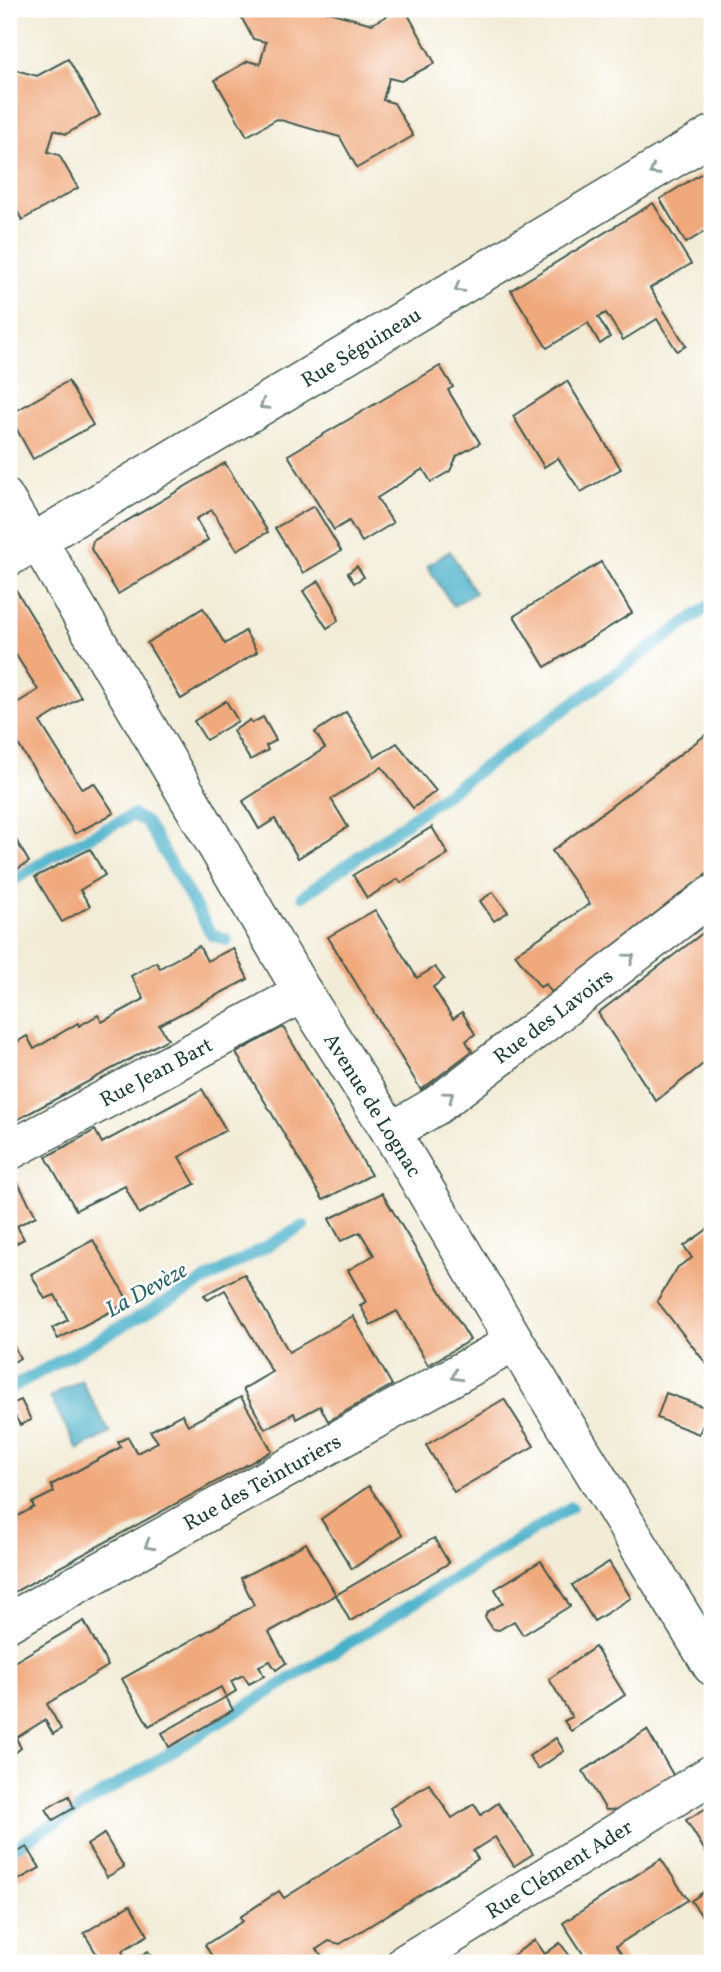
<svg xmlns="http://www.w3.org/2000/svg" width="721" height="1972" font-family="Vollkorn,serif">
<rect width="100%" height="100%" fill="#fff"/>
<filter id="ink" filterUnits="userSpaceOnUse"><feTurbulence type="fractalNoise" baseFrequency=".0143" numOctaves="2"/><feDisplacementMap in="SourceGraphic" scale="14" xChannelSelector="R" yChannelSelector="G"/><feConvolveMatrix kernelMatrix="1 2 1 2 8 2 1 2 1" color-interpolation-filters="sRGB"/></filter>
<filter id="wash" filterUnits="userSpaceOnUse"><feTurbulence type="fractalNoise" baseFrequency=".00686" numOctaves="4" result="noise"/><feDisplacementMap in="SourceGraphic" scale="28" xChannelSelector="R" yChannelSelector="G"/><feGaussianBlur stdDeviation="1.57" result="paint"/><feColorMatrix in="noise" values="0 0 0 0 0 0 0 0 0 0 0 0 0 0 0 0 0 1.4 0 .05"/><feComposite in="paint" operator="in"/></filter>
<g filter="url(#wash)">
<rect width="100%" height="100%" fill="#f2ecd7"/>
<!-- water -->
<g fill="#4ab0c9" stroke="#34767e" stroke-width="2">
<path d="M450 551 475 593 453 606 427 566Z"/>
<path d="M81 1380 110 1433 78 1450 50 1397Z"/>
</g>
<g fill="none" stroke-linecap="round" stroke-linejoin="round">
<!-- stream -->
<g stroke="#4ab0c9" stroke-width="12">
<path d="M9 883 59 852 133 815 147 823 212 935 227 940"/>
<path d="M303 896 712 604"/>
<path d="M9 1389 303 1226"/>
<path d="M9 1851 571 1507"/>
</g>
</g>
<g id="blocks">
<!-- building -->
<g fill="#f0a97d">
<path d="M237 9H318L372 24 400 9H405L435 63 401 81 389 78 383 100 394 103 413 136 357 168 340 137 277 119 247 136 215 80 248 61 260 64 266 42 253 39Z"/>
<path d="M68 59 100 115 66 134 54 130 48 152 59 155 78 188 22 220 9 197V68L37 76Z"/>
<path d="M712 167V231L710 228 686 243 660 199Z"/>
<path d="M653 203 691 264 650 288 686 346 677 351 657 319 623 340 606 313 598 317 610 337 600 344 588 323 547 348 511 290Z"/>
<path d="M440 366 453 387 448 390 480 443 457 456 450 471 431 482 423 469 377 498 393 523 362 542 349 521 334 530 288 455Z"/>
<path d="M68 381 93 425 33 459 9 415Z"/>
<path d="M567 381 621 469 581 492 558 458 544 467 513 416Z"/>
<path d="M225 463 268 532 237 550 212 510 196 519 208 540 118 594 91 549 93 541Z"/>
<path d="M314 506 341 551 303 573 275 528Z"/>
<path d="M601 562 632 613 545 667 514 616Z"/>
<path d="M357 566 364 577 354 583 348 573Z"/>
<path d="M319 581 334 606 338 621 327 628 303 591Z"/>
<path d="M9 589 16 590 81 697 40 722 82 789 94 783 114 813 75 834 9 730V708L38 690 9 644Z"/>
<path d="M203 608 225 644 245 631 257 652 181 699 147 643Z"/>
<path d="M226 701 238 721 206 740 194 721Z"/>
<path d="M346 712 375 757 397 743 436 791 413 808 382 767 331 799 348 827 298 858 275 819 259 829 243 801 325 748 315 732Z"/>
<path d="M263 717 276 740 266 746 268 750 250 760 233 731 250 720 252 723Z"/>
<path d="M712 730V870L561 986 551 992 546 984 540 987 515 954 590 904 552 851Z"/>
<path d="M432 827 448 854 401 883 398 879 367 898 353 875Z"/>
<path d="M12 833 29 862 9 874V835Z"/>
<path d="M90 849 105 875 80 890 90 906 62 922 35 877Z"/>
<path d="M493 892 508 912 494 921 480 901Z"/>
<path d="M375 910 417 978 435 967 444 979 433 987 453 1019 462 1012 475 1034 466 1041 472 1051 421 1090 328 937Z"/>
<path d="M712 926V1057L656 1101 598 1013Z"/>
<path d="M199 946 207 961 233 948 248 979 159 1025 168 1039 9 1124V1047L27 1036 34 1049 78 1023 79 1026 98 1015 102 1022 144 999 131 976 156 962 160 968Z"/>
<path d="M283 1027 371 1175 323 1200 236 1053Z"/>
<path d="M202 1089 226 1130 179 1157 195 1184 139 1214 125 1186 76 1210 46 1157 95 1130 102 1143Z"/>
<path d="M13 1174 36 1216 17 1226 24 1239 9 1247V1176Z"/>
<path d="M382 1193 470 1340 428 1365 397 1311 371 1325 360 1305 366 1302 348 1270 374 1255 360 1232 341 1241 329 1219Z"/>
<path d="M712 1226V1371L657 1301 678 1267 692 1258 684 1246Z"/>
<path d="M93 1240 129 1302 58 1339 52 1328 68 1320 55 1295 45 1299 31 1274Z"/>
<path d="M244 1274 289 1352 353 1316 392 1385 328 1421 320 1406 296 1419 294 1413 265 1429 243 1389 272 1372 225 1290 208 1300 204 1295Z"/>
<path d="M9 1337 20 1358 9 1365Z"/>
<path d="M666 1393 710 1409 699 1434 657 1418Z"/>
<path d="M241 1397 272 1451 9 1595V1521L34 1507 32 1503 54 1492 51 1485 121 1447 118 1442 128 1437 137 1453 158 1442 150 1431 182 1414 188 1425Z"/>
<path d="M504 1399 534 1446 454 1492 426 1445Z"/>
<path d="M21 1400 31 1420 20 1425 9 1405Z"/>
<path d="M369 1486 402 1535 352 1569 321 1519Z"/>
<path d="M434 1538 449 1563 350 1621 336 1595Z"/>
<path d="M306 1543 336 1595 269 1632 286 1663 276 1670 270 1661 259 1666 264 1676 249 1684 243 1675 231 1681 236 1691 226 1697 221 1687 149 1726 122 1679 254 1605 241 1578Z"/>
<path d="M541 1561 570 1606 523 1635 514 1621 499 1630 493 1629 485 1617 487 1612 503 1603 495 1589Z"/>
<path d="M609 1562 631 1598 594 1621 572 1585Z"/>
<path d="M84 1621 108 1666 47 1704 61 1729 53 1734 45 1720 16 1738 21 1748 15 1753 9 1743V1665Z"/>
<path d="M595 1647 625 1695 571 1731 564 1721 572 1717 549 1679Z"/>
<path d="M226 1697 233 1710 169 1747 162 1733Z"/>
<path d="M647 1730 676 1780 629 1809 606 1810 583 1771Z"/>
<path d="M556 1738 564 1751 538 1769 529 1756Z"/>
<path d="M429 1784 452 1818 474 1804 481 1815 498 1803 533 1854 514 1866 495 1837 473 1851 478 1859 340 1944 329 1941 317 1949 322 1956 310 1963H216L205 1945 243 1921 240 1917 279 1891 284 1898 401 1825 390 1808Z"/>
<path d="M69 1796 74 1808 53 1820 46 1809Z"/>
<path d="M712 1805V1862L686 1820Z"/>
<path d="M104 1834 124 1867 107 1877 87 1845Z"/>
<path d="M27 1847 40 1868 9 1885V1857Z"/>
<path d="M661 1859 688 1900 616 1946 627 1963H589L563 1923Z"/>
<path d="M712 1886V1921L708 1924 691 1901Z"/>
<path d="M130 1905 148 1935 122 1951 129 1963 148 1951 156 1963H102L84 1933Z"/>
<path d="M535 1940 545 1954 560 1943 575 1963H502Z"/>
</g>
</g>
</g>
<g filter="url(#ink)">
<use href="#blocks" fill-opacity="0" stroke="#3f574c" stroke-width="2"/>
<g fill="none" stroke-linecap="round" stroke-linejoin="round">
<defs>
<path id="service" d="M9 492 38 541"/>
<g id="minor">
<path d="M38 541 303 993 391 1132 515 1342 712 1666"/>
<path d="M9 557 712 135"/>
<path d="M391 1132 437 1105 712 895"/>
<path d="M9 1151 303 993"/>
<path d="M9 1622 515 1342"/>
<path d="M406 1963 712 1774"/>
</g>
</defs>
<!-- service casing -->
<use href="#service" stroke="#3f574c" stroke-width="27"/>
<!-- minor casing -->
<use href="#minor" stroke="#3f574c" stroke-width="41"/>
<!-- service -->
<use href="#service" stroke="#fff" stroke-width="24"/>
<!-- minor -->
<use href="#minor" stroke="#fff" stroke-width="38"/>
</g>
<!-- one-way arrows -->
<defs><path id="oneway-chevron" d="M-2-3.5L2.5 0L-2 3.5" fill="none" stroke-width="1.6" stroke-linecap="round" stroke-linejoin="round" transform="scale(1.75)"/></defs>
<g stroke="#8f9e9a">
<use href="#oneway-chevron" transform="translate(654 171) rotate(149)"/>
<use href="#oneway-chevron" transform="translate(459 288) rotate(149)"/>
<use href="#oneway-chevron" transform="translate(264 405) rotate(149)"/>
<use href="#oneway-chevron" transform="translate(630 958) rotate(-37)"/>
<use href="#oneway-chevron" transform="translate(449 1096) rotate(-37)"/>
<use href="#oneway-chevron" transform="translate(456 1376) rotate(151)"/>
<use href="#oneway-chevron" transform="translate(149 1545) rotate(151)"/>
</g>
</g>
<g text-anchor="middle" stroke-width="5" stroke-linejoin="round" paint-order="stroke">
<!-- street labels -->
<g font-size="21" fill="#1f3d34" stroke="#fff">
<text transform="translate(361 347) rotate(-31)" y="7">Rue Séguineau</text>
<text transform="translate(553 1016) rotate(-37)" y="7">Rue des Lavoirs</text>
<text transform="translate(156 1072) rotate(-28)" y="7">Rue Jean Bart</text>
<text transform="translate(373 1105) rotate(58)" y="7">Avenue de Lognac</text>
<text transform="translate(262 1482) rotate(-29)" y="7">Rue des Teinturiers</text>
<text transform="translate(559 1869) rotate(-32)" y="7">Rue Clément Ader</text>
</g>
<!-- water labels -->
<g font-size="23" font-style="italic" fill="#2e6568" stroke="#fff">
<text transform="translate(146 1289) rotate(-29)" y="8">La Devèze</text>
</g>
</g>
<!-- margin -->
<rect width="721" height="1972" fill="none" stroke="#fff" stroke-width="35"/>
</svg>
